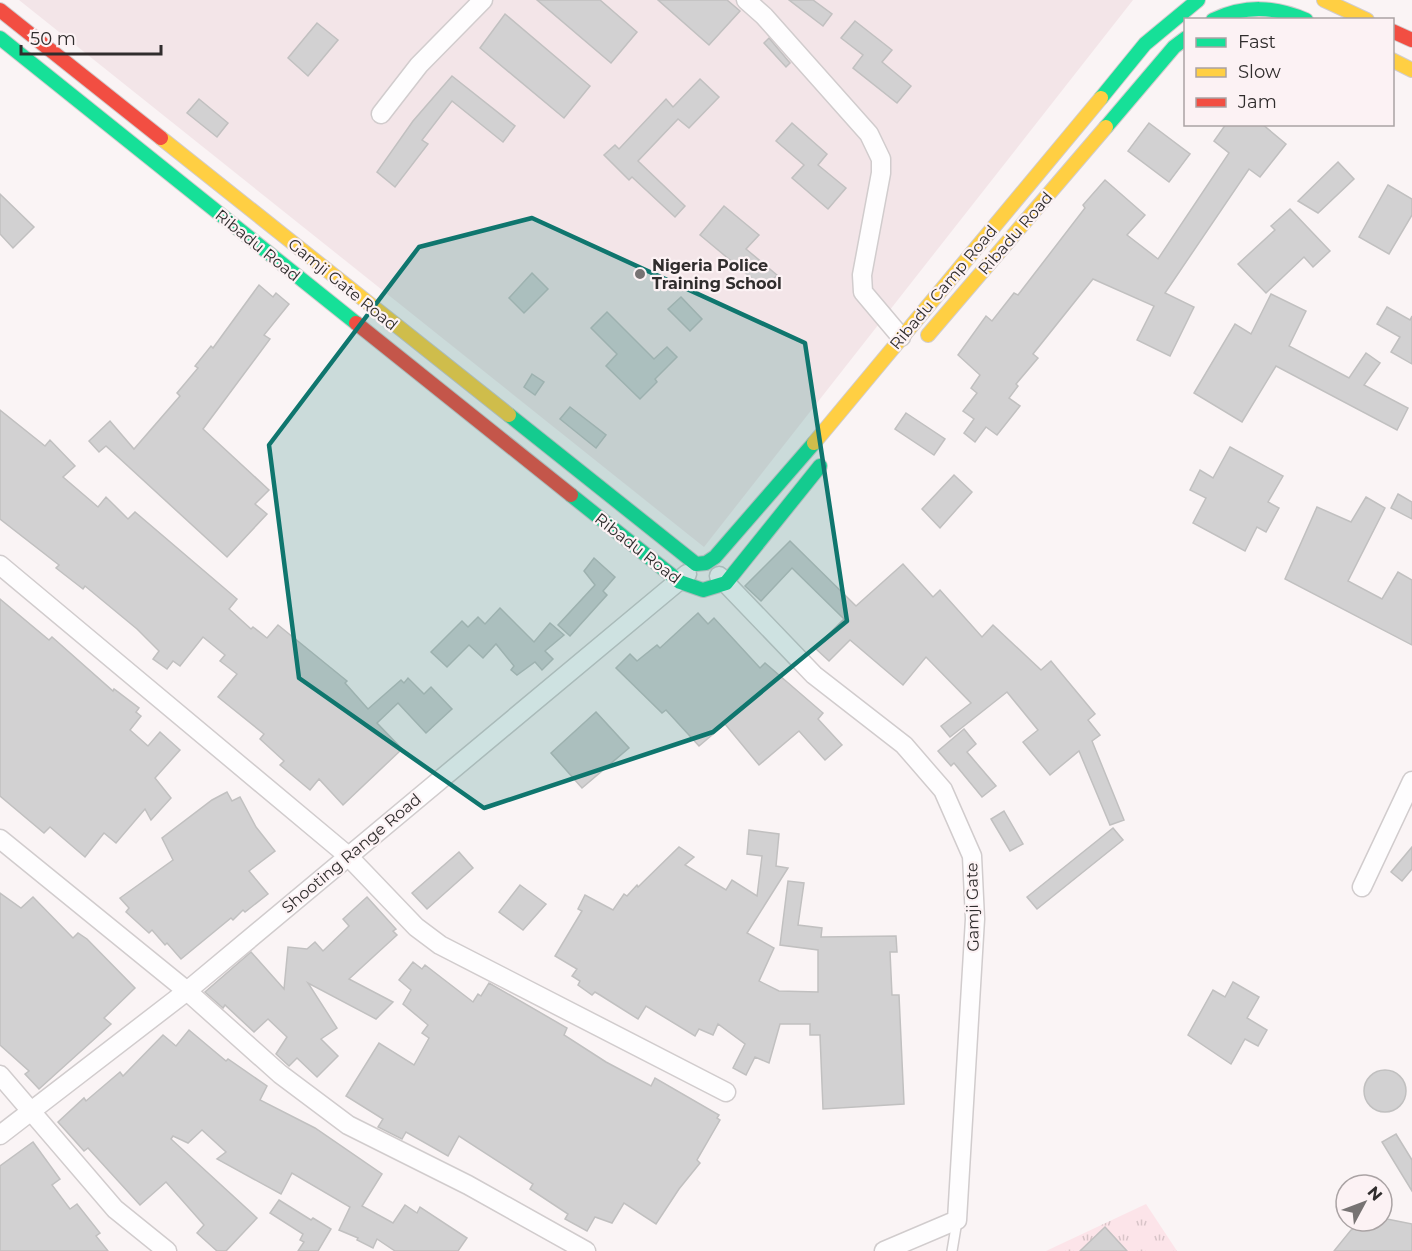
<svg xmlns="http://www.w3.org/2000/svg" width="1412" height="1251" font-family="Montserrat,sans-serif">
<defs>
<pattern id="park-tufts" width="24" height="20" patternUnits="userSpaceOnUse" patternTransform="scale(1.5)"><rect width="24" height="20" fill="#fce4e9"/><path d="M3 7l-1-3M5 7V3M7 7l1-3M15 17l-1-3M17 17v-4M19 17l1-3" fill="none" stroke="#d8c4c8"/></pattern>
</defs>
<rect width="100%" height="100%" fill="#faf4f5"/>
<!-- built -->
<path fill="#f3e5e8" d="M19 0H1133L704 547Z"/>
<!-- park -->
<path fill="url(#park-tufts)" d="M1146 1204 1177 1251H1046Z"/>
<!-- building -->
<g fill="#d2d1d2" stroke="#c1c0c0" stroke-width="1.5">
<path d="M537 0H600L637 32 611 63Z"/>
<path d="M658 0H727L740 11 709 45Z"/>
<path d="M789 0H813L832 14 823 26Z"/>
<path d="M505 14 590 86 564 118 480 48Z"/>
<path d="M855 21 892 50 882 62 911 86 897 103 853 68 863 55 841 38Z"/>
<path d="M317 23 338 40 308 76 288 58Z"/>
<path d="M769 38 790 63 786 67 764 43Z"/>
<path d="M452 76 515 126 503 142 452 101 422 140 428 144 395 187 377 172 413 121Z"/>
<path d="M700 79 719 97 689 128 678 119 638 161 685 206 675 217 632 177 629 180 604 155 615 145 619 149 666 99 673 107Z"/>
<path d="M199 99 228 123 217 137 187 113Z"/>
<path d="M792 123 827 154 818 165 846 188 828 209 792 178 804 165 776 141Z"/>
<path d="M1149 123 1190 154 1169 182 1128 151Z"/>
<path d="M1226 124H1262L1286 144 1260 177 1249 169 1165 293 1194 307 1170 356 1137 340 1154 306 1093 279 1033 354 1038 358 1016 384 1018 386 1009 398 1020 406 997 435 986 427 975 442 964 433 974 419 963 411 977 393 971 388 980 375 958 355 986 316 992 321 1014 293 1018 295 1085 208 1083 205 1105 180 1145 215 1127 235 1158 259 1229 153 1214 141Z"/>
<path d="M1338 162 1354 179 1318 213 1298 201Z"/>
<path d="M1388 185 1412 199V215L1389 254 1359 237Z"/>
<path d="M0 194 34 227 13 248 0 234Z"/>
<path d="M724 206 759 235 746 249 777 275 765 289 700 235Z"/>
<path d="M1290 209 1330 251 1313 267 1304 257 1266 293 1238 264 1275 230 1271 226Z"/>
<path d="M532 273 548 289 524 313 509 298Z"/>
<path d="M259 285 273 297 276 293 289 304 264 335 270 339 203 429 269 490 255 504 267 514 227 557 106 446 99 452 89 441 110 421 134 449 180 396 177 393 198 368 195 366 211 346 213 348Z"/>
<path d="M1271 294 1306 311 1289 346 1349 378 1366 353 1380 363 1364 385 1408 408 1397 430 1276 366 1242 422 1194 393 1235 324 1251 334Z"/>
<path d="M681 297 702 319 690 331 668 309Z"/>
<path d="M1387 307 1410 320 1412 316V364L1391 352 1400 337 1377 324Z"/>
<path d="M607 312 654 359 667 347 677 357 655 379 657 382 640 399 606 366 617 354 591 328Z"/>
<path d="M532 374 544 382 535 395 524 387Z"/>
<path d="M570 407 606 435 596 448 560 419Z"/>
<path d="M0 410 45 446 50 440 75 466 63 477 98 507 106 497 128 519 135 512 237 599 229 609 251 629 253 627 267 638 278 625 347 681 345 683 368 709 401 680 404 683 408 678 424 694 431 687 452 709 426 733 398 703 377 723 402 749 343 805 319 779 310 790 280 765 284 761 260 739 264 734 218 697 237 674 220 661 225 655 203 637 180 666 173 661 167 669 153 659 159 651 137 629 85 586 83 589 56 568 59 565 0 519Z"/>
<path d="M906 413 945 439 934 455 895 429Z"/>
<path d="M1230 447 1283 476 1268 502 1279 508 1266 532 1257 527 1245 551 1193 523 1206 498 1190 490 1200 470 1213 478Z"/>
<path d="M954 475 972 492 940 528 922 509Z"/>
<path d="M1398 494 1412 502V519L1391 508Z"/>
<path d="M1366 497 1385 508 1348 581 1382 599 1398 572 1412 580V645L1285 579 1317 507 1351 522Z"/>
<path d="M790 541 856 606 903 564 933 597 940 590 982 637 993 625 1041 670 1051 661 1095 714 1088 720 1100 735 1092 741 1124 820 1110 825 1079 751 1050 775 1023 742 1038 730 1007 692 950 737 941 726 971 703 926 657 903 685 850 640 829 661 815 648 844 619 792 568 761 601 745 586Z"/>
<path d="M594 558 615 577 603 591 607 595 570 636 558 625 595 585 584 571Z"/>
<path d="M0 599 49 640 52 637 113 691 114 689 139 708 136 712 141 716 130 730 148 746 160 732 180 750 155 778 171 798 151 820 145 809 116 843 104 833 85 857 50 827 44 833 0 796Z"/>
<path d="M500 608 534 642 550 623 564 635 545 651 553 659 542 670 535 662 517 675 511 670 514 666 496 644 483 658 469 645 447 667 431 652 462 621 468 627 478 617 485 624Z"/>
<path d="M698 613 708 624 714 618 760 668 765 663 823 713 818 719 842 745 825 760 799 731 759 765 725 724 699 746 666 710 662 713 616 668 630 654 637 661 657 645 660 648Z"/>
<path d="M596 712 629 748 582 788 551 753Z"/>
<path d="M964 729 976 744 967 752 996 786 982 797 954 763 951 766 938 751Z"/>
<path d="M227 792 232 801 240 797 256 827 275 851 249 871 268 894 245 912 243 910 233 920 231 918 181 959 167 943 165 945 152 930 149 933 126 912 129 908 120 898 173 860 162 838 212 800Z"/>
<path d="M1004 811 1023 844 1010 851 991 819Z"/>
<path d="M1113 828 1123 840 1037 909 1027 897Z"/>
<path d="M749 830 779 834 776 866 788 868 747 933 774 948 759 981 779 991 818 992V950L780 945 788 881 804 883 798 925 822 928 821 937 896 936 897 952H890L892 995H899L904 1104 823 1109 820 1035H810V1024H780L769 1063 755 1057 746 1075 733 1068 745 1044 718 1024 713 1035 699 1029 695 1036 646 1006 638 1019 600 995 595 992 592 995 578 985 580 981 572 976 577 969 555 956 582 911 578 909 585 895 613 910 624 894 627 896 637 885 638 887 679 847 694 857 685 865 726 890 732 880 757 896 762 856 747 854Z"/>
<path d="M1412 847V869L1402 881 1391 872Z"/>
<path d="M459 852 473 868 427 909 412 893Z"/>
<path d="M520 885 546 904 523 930 499 912Z"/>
<path d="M0 893 21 908 33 897 73 938 78 933 87 939 135 988 104 1018 111 1024 39 1089 25 1074 29 1071 0 1045Z"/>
<path d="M367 897 396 929 393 931 397 935 349 979 393 1002 376 1019 308 983 337 1028 321 1039 338 1056 317 1077 297 1058 289 1066 276 1054 287 1037 268 1019 254 1032 225 1005 223 1008 205 992 251 952 284 989 288 947 307 949 315 942 323 951 349 926 343 919Z"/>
<path d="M413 962 422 969 425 965 473 1002 478 994 481 996 489 983 567 1028 564 1035 606 1062 651 1086 655 1078 719 1115 717 1118 720 1120 697 1160 700 1163 679 1189 656 1224 624 1203 612 1223 595 1217 587 1231 565 1219 568 1214 530 1189 533 1184 459 1136 448 1156 406 1132 402 1139 378 1127 383 1119 346 1096 379 1043 414 1065 429 1038 422 1033 428 1025 403 1004 411 990 399 980Z"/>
<path d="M1233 982 1259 997 1247 1018 1267 1030 1258 1046 1245 1039 1231 1064 1188 1035 1213 990 1225 997Z"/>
<path d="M189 1030 226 1061 228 1059 267 1086 260 1100 315 1128 382 1174 362 1206 393 1223 405 1205 417 1213 420 1207 467 1238 458 1251H395L377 1239 373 1248 357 1240 358 1238 339 1230 350 1207 292 1173 281 1194 217 1159 226 1152 202 1130 188 1143 173 1136 171 1139 257 1218 226 1251H217L197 1233 204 1225 166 1182 140 1205 88 1148 84 1151 58 1122 84 1098 86 1101 120 1072 123 1076 163 1035 176 1046Z"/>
<circle cx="1385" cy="1091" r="21"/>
<path d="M1396 1134 1412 1160V1191L1382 1142Z"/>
<path d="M33 1142 60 1179 52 1185 70 1209 77 1204 100 1233 96 1236 108 1251H0V1166Z"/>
<path d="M279 1200 311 1220 313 1218 331 1229 318 1251H298L304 1242 300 1240 303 1234 270 1213Z"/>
<path d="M1382 1218 1412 1224V1251H1334L1351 1230 1369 1221H1382Z"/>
<path d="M1105 1227 1127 1251H1080Z"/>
</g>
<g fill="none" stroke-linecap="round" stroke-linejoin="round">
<defs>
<path id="lane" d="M952 1251 957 1221"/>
<g id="street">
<path d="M746 0 764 16 869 134 881 159V173L862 275 863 292 901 337"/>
<path d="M381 114 419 65 483 0"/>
<path d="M0 565 347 855 416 927 440 945 726 1092"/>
<path d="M719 576 814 675 904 745 943 790 972 856 975 919 957 1220 884 1251"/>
<path d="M0 839 187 991 280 1074 348 1125 468 1185 586 1251"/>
<path d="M1362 887 1412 781"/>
<path d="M0 1075 115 1209 167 1251"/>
<path d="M0 1135 187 991 687 574"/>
</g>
<g id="fast">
<path d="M1213 20C1245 5 1274 6 1306 20"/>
<path d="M0 38 356 323"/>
<path d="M1101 98 1145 44 1198 0"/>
<path d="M1106 127 1174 47 1186 38"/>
<path d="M509 415 696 564 706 563 715 557 814 443"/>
<path d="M571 495 680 582 703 590 726 583 820 466"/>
</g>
<g id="slow">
<path d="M1324 0 1367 20"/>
<path d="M1392 60 1412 70"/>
<path d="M161 138 509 415"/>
<path d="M928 335 1106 127"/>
<path d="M814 443 1101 98"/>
</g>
<g id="jam">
<path d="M0 10 161 138"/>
<path d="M1392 31 1412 40"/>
<path d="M356 323 571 495"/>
</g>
</defs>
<!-- lane casing -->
<use href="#lane" stroke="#d1cccd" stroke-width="12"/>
<!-- street casing -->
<use href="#street" stroke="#d1cccd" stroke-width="21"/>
<!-- fast casing -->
<use href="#fast" stroke="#d1cccd" stroke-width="16"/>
<!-- slow casing -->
<use href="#slow" stroke="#d1cccd" stroke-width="16"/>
<!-- jam casing -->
<use href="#jam" stroke="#d1cccd" stroke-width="16"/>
<!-- lane -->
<use href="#lane" stroke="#fefdfe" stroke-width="9"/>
<!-- street -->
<use href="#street" stroke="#fefdfe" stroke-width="18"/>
<!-- fast -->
<use href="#fast" stroke="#16e098" stroke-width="14"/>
<!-- slow -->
<use href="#slow" stroke="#ffcf43" stroke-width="14"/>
<!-- jam -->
<use href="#jam" stroke="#f24e42" stroke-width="14"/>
</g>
<!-- marked area -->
<path fill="#0f766e" fill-opacity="0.2" stroke="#0f766e" stroke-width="4.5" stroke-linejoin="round" d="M532 218 805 343 847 621 713 732 484 808 299 678 269 445 419 247Z"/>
<!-- markers -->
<circle fill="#777373" stroke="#fcf2f4" stroke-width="2" cx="640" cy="274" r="6"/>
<g text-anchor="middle" stroke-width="4.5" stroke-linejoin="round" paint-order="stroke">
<!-- street labels -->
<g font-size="16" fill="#302d2d" stroke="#fcf2f4">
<text transform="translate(1015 233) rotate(-49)" y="6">Ribadu Road</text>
<text transform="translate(258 245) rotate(39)" y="6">Ribadu Road</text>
<text transform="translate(343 284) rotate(39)" y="6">Gamji Gate Road</text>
<text transform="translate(943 287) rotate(-50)" y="6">Ribadu Camp Road</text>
<text transform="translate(638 548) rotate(38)" y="6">Ribadu Road</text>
<text transform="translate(351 853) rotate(-40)" y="6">Shooting Range Road</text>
<text transform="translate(972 907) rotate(-91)" y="6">Gamji Gate</text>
</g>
<!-- poi labels -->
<g font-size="16" font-weight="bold" fill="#302d2d" stroke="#fcf2f4" text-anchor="start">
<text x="652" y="271">Nigeria Police<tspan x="652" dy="18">Training School</tspan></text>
</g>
</g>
<!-- legend -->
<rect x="1184" y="18" width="210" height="108" fill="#fcf2f4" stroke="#aaa3a4" stroke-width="1.5"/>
<rect x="1196" y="38" width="30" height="9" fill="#16e098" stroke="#aaa3a4" stroke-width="1.5"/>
<text x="1238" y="48" font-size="18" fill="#302d2d">Fast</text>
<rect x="1196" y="68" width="30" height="9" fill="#ffcf43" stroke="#aaa3a4" stroke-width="1.5"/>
<text x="1238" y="78" font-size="18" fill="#302d2d">Slow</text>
<rect x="1196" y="98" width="30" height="9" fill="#f24e42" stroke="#aaa3a4" stroke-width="1.5"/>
<text x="1238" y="108" font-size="18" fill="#302d2d">Jam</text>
<!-- north arrow -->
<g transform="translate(1364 1203) rotate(49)"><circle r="28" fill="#fcf2f4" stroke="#aaa3a4" stroke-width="1.5"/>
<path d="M0-4.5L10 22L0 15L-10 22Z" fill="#777373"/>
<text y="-9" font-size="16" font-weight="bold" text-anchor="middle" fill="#302d2d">N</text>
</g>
<!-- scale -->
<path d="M21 45v9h140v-9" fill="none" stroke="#302d2d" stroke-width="3"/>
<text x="30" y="45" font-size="18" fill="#302d2d" stroke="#fcf2f4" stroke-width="4.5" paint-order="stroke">50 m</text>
</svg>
